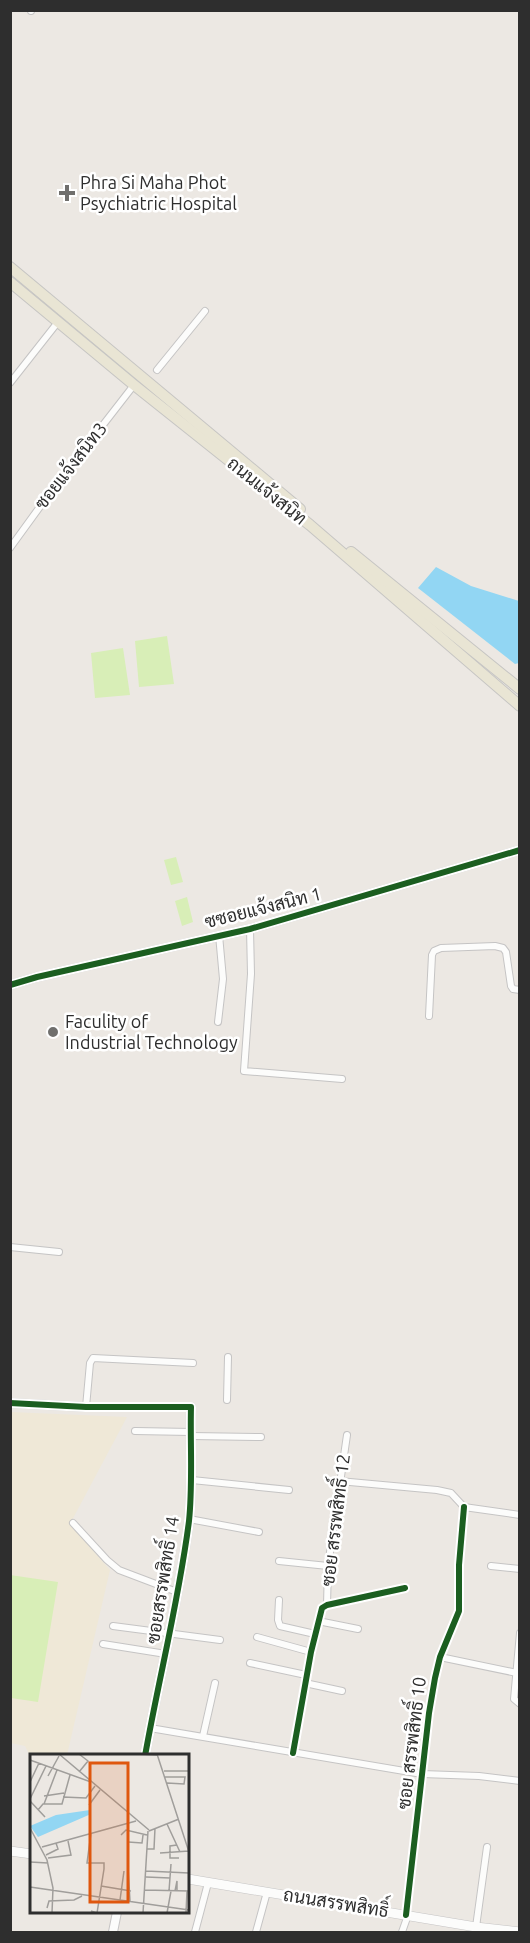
<svg xmlns="http://www.w3.org/2000/svg" width="530" height="1943" font-family="Ubuntu,Sarabun,sans-serif">
<rect width="100%" height="100%" fill="#ece8e3"/>
<!-- education -->
<path fill="#efe8d7" d="M11 1412 127 1417 70 1524 110 1570 67 1755 32 1756 31 1758 25 1746 11 1743Z"/>
<!-- pitch -->
<g fill="#d8eeb7">
<path d="M167 636 174 684 139 687 135 641Z"/>
<path d="M123 648 130 695 95 698 91 653Z"/>
<path d="M176 857 183 882 171 885 164 860Z"/>
<path d="M187 897 193 922 182 926 175 901Z"/>
<path d="M10 1575 58 1582 38 1702 11 1698Z"/>
</g>
<!-- water -->
<path fill="#92d6f3" d="M436 567 471 586 519 601V663L515 664 418 588Z"/>
<g fill="none" stroke-linecap="round" stroke-linejoin="round">
<defs>
<g id="minor">
<path d="M31 10V11"/>
<path d="M157 370 205 311"/>
<path d="M10 383 58 322"/>
<path d="M10 548 47 497 134 385"/>
<path d="M250 929 251 974 244 1071 342 1079"/>
<path d="M429 1016 432 955 434 951 441 948 495 946 503 948 506 952 511 986 513 989 520 990"/>
<path d="M218 1022 223 979 219 935"/>
<path d="M10 1247 59 1252"/>
<path d="M227 1400 228 1357"/>
<path d="M86 1407 90 1363 93 1358 193 1363"/>
<path d="M135 1431 191 1432"/>
<path d="M191 1436 261 1437"/>
<path d="M192 1480 289 1490"/>
<path d="M339 1481 437 1490 451 1493 464 1507 520 1515"/>
<path d="M189 1519 259 1532"/>
<path d="M73 1523 107 1560 119 1570 177 1592"/>
<path d="M279 1561 328 1566"/>
<path d="M491 1566 520 1569"/>
<path d="M279 1600 278 1620 280 1626 315 1634"/>
<path d="M327 1605 328 1566 347 1435"/>
<path d="M318 1621 358 1629"/>
<path d="M113 1626 220 1640"/>
<path d="M520 1633 514 1699 520 1704"/>
<path d="M257 1637 311 1652"/>
<path d="M103 1644 166 1654"/>
<path d="M440 1657 517 1673"/>
<path d="M250 1663 306 1675"/>
<path d="M305 1683 342 1691"/>
<path d="M150 1728 422 1774 479 1776 520 1781"/>
<path d="M203 1736 215 1683"/>
<path d="M293 1753 311 1652 322 1608 327 1605 405 1588"/>
<path d="M406 1915 429 1713 435 1678 440 1657 459 1611V1565L464 1507"/>
<path d="M476 1927 487 1847"/>
<path d="M195 1932 208 1883"/>
<path d="M256 1932 267 1892"/>
<path d="M402 1932 408 1915"/>
</g>
<g id="tertiary">
<path d="M10 985 37 977 250 929 520 850"/>
<path d="M10 1403 86 1407H191C190 1445 193 1483 189 1521 179 1600 159 1677 145 1756"/>
<path d="M113 1932 117 1912"/>
</g>
<g id="secondary">
<path d="M10 1851 32 1854"/>
<path d="M188 1879 476 1927 520 1932"/>
</g>
<g id="primary">
<path d="M10 267 300 509"/>
<path d="M10 282 134 385 310 525 520 706"/>
<path d="M351 552 520 689"/>
</g>
</defs>
<!-- minor casing -->
<use href="#minor" stroke="#c5c4c4" stroke-width="8"/>
<!-- tertiary casing -->
<use href="#tertiary" stroke="#c5c4c4" stroke-width="10"/>
<!-- secondary casing -->
<use href="#secondary" stroke="#c5c4c4" stroke-width="10"/>
<!-- primary casing -->
<use href="#primary" stroke="#c6c5c3" stroke-width="12"/>
<!-- minor -->
<use href="#minor" stroke="#fcfcfb" stroke-width="6"/>
<!-- tertiary -->
<use href="#tertiary" stroke="#fcfcfb" stroke-width="8"/>
<!-- secondary -->
<use href="#secondary" stroke="#fcfcfb" stroke-width="9"/>
<!-- primary -->
<use href="#primary" stroke="#e9e5d4" stroke-width="10"/>
<defs>
<g id="cycleway">
<path d="M10 985 37 977 250 929 520 850"/>
<path d="M10 1403 86 1407H191C190 1445 193 1483 189 1521 179 1600 159 1677 145 1756"/>
<path d="M293 1753 311 1652 322 1608 327 1605 405 1588"/>
<path d="M406 1915 429 1713 435 1678 440 1657 459 1611V1565L464 1507"/>
</g>
</defs>
<!-- cycleway casing -->
<use href="#cycleway" stroke="#fff" stroke-width="10"/>
<!-- cycleway -->
<use href="#cycleway" stroke="#1b5e20" stroke-width="6"/>
</g>
<!-- markers -->
<g fill="#706f6d" stroke="#fff" stroke-width="2">
<path d="M64 184h6v6h6v6h-6v6h-6v-6h-6v-6h6z"/>
<circle cx="53" cy="1032" r="6"/>
</g>
<g text-anchor="middle" stroke-width="5" stroke-linejoin="round" paint-order="stroke">
<!-- poi labels -->
<g font-size="18" fill="#2e2e2e" stroke="#fff" text-anchor="start">
<text x="80" y="189">Phra Si Maha Phot<tspan x="80" dy="21">Psychiatric Hospital</tspan></text>
<text x="65" y="1028">Faculity of<tspan x="65" dy="21">Industrial Technology</tspan></text>
</g>
<!-- street labels -->
<g font-size="18" fill="#2e2e2e" stroke="#fff">
<text transform="translate(71 466) rotate(-52)" y="6">ซอยแจ้งสนิท3</text>
<text transform="translate(267 491) rotate(39)" y="6">ถนนแจ้งสนิท</text>
<text transform="translate(263 908) rotate(-14)" y="6">ซซอยแจ้งสนิท 1</text>
<text transform="translate(336 1520) rotate(-83)" y="6">ซอย สรรพสิทธิ์ 12</text>
<text transform="translate(163 1580) rotate(-81)" y="6">ซอยสรรพสิทธิ์ 14</text>
<text transform="translate(412 1743) rotate(-83)" y="6">ซอย สรรพสิทธิ์ 10</text>
<text transform="translate(336 1903) rotate(9)" y="6">ถนนสรรพสิทธิ์</text>
</g>
</g>
<!-- overview -->
<g transform="translate(30 1754)">
<rect width="159" height="159" fill="#ece8e3"/>
<path d="M60 56 61 60 8 83 0 72 26 61Z" fill="#92d6f3"/>
<path fill="none" stroke="#a09e9b" stroke-width="1.5" d="M29 0 119 76M49 0 58 7 49 18M104 0 127 1M127 0 159 98M0 6 61 28M134 17H159M18 22 29 2M135 23H155L154 30 137 29M0 28 9 9M14 42 34 39M33 43 56 44 65 32M0 45 16 12M0 47 15 63M14 50 27 16M59 51 70 36M8 56 13 50H32L40 21M137 70 150 98M0 74 17 106 23 134 22 159M119 77 149 65M61 79 57 109H74V115L67 159 61 157M91 81 96 76 117 81M98 88 112 89 113 81M147 91 140 92V104H149M12 93 106 67M117 95H124L125 74M130 99 159 97M16 101 28 95 26 89M18 104 41 101 38 87M0 108 18 109M98 113 100 147M116 117 159 119M116 123 140 124M71 132 101 137M0 133 159 156M114 136 159 137M139 137 141 110M145 137 147 127V137M90 146 94 117M17 154 19 147 44 146 52 142M113 159 118 77M137 159 141 137M156 159 157 137"/>
<path fill="#df570e" fill-opacity="0.15" stroke="#df570e" stroke-width="3" d="M60 9H98V148H60Z"/>
<rect width="159" height="159" fill="none" stroke="#2e2e2e" stroke-width="3"/>
</g>
<!-- border -->
<rect width="530" height="1943" fill="none" stroke="#2e2e2e" stroke-width="24"/>
</svg>
